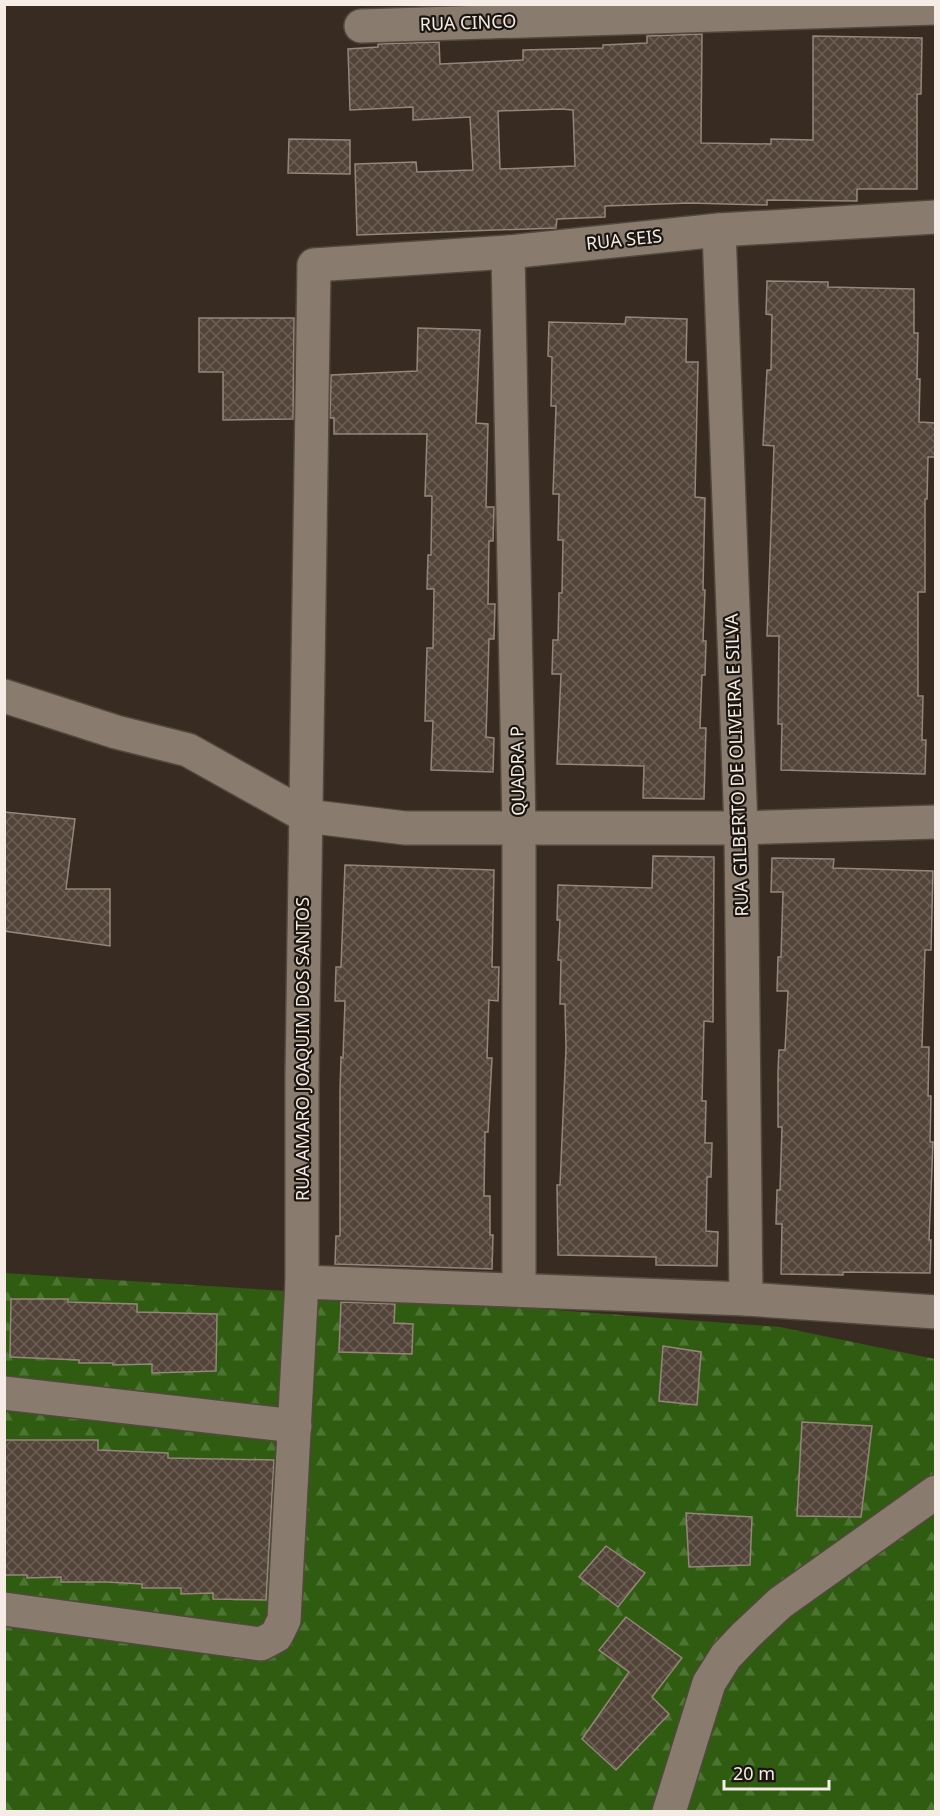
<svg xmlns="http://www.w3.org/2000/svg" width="940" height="1816" font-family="'Noto Sans',sans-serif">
<defs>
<pattern id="forest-firs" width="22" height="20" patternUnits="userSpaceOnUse" patternTransform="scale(1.5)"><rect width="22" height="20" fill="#2f5c11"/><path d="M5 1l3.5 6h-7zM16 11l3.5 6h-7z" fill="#4e7434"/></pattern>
<pattern id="building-cross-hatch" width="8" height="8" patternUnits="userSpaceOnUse" patternTransform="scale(1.5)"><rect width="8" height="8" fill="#524439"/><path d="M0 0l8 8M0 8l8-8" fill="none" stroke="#6c5f56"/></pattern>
</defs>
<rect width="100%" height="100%" fill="#382b21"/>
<!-- forest -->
<path fill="url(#forest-firs)" d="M4 1273 380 1297 780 1327 935 1359V1811H5Z"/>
<!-- building -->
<g fill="url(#building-cross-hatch)" stroke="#95867a" stroke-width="1.5" fill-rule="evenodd">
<path d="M702 34 701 143 771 144V139L813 140V36L922 38 921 94H917V189H857V201L767 200V205L689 203 605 206V217L557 219 556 228 357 235 355 164 416 162 417 172 473 170 470 117 413 120V107L350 110 348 49 378 47V44L439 42 440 64 523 60V50L603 48V45L647 43V36ZM561 109 573 110 575 166 500 169 498 111Z"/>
<path d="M289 139 350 140V174L288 173Z"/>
<path d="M767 281 828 282V287L914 289V333H918L917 379H920L919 422 936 423V457H928L927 499H925V592H918V696H923L922 740H926L925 774 781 770 782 724H778L779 636H767L774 446 763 445 767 370H771L772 315 766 314Z"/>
<path d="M626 317 687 319 686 362H698L695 497 705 498 703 590H705L703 641H706L705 675H702L700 728H706L704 799 643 798 644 766 557 764 561 674H552L553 640H558L559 593H562L563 540H558L559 494H553L556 406H551L552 357 548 356 549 322 625 324Z"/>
<path d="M199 318H294L293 419 223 420V372H199Z"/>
<path d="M418 328 480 330 476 423 488 424 486 507H494L493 541H489L488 604H495L494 639H489L486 737 494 738 493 772 431 770 433 721H425L426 682 427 648H433L434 589H427L428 555H431L432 496H425L427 434H334V418H330L331 375 417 371Z"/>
<path d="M4 812 75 819 66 889H110V946L4 931Z"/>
<path d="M653 856 714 857 713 1022 704 1021 702 1101H706L705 1143H712L711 1177H707L706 1231 718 1232 717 1266 656 1265V1257L558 1255 557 1185H560L566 1048 565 1004H560L561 960H558L560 920H557L558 885 652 888Z"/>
<path d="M772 858 834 859 833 868 933 871 931 950H925L922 1047H929L928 1096H931L930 1142H933L929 1240H931L930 1273 843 1272V1275L781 1274 782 1224H776L777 1190H780L782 1127H778V1071L779 1050H785L788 991H777L778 957H781L783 892H771Z"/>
<path d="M345 865 494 870 492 967H499L498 1001 489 1000 487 1058H492L488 1132H485L484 1196H490V1235H493L492 1269 335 1264 336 1236H340V1092L341 1057 343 1058 345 1001H335L336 967H341Z"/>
<path d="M11 1299H68V1302L137 1304V1312L217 1314 216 1371 152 1373V1364L113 1365V1363H79V1360L10 1357Z"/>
<path d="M341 1302 395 1304 394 1323 413 1324 412 1354 339 1352Z"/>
<path d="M663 1346 701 1352 697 1405 659 1401Z"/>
<path d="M802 1422 872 1426 861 1517 797 1516Z"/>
<path d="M4 1440H98V1450L168 1453V1458L274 1460 266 1600 213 1599V1593L181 1594V1588H142V1584L107 1582H61V1577L27 1578V1575H4Z"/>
<path d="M686 1513 752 1517 750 1565 689 1567Z"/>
<path d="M606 1546 645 1573 618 1607 579 1577Z"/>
<path d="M626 1617 682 1658 652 1697 669 1714 616 1770 582 1739 629 1672 599 1650Z"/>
</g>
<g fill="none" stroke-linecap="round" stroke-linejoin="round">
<defs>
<g id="minor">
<path d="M361 26 936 8"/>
<path d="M719 230 741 828 746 1299"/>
<path d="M508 252 519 828V1289"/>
<path d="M4 696 116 732 188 750 306 816 405 828H741L936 822"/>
<path d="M302 1282 746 1299 936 1312"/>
<path d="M4 1393 295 1426"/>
<path d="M4 1609 261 1644 276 1636 284 1620 302 1282V1074L314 265 508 252 719 230 936 217"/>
<path d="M669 1812 709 1683 726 1656 746 1635 780 1603 936 1492"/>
</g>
</defs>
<!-- minor casing -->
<use href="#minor" stroke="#52483e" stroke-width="36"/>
<!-- minor -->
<use href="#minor" stroke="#8a7b6f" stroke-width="33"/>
</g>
<g text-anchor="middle" stroke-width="4.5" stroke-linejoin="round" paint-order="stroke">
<!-- street labels -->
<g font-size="18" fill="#f4ece5" stroke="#1b1510">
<text transform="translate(468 23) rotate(-2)" y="6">RUA CINCO</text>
<text transform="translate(624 240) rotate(-6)" y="6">RUA SEIS</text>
<text transform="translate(737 765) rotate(-92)" y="6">RUA GILBERTO DE OLIVEIRA E SILVA</text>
<text transform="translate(518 771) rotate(-91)" y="6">QUADRA P</text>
<text transform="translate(303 1049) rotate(-90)" y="6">RUA AMARO JOAQUIM DOS SANTOS</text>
</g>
</g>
<!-- border -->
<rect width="940" height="1816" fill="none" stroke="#f4ece5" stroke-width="12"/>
<!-- scale -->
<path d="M724 1780v9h105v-9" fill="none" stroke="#f4ece5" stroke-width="3"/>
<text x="733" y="1780" font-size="18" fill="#f4ece5" stroke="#1b1510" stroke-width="4.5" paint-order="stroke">20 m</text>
</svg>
